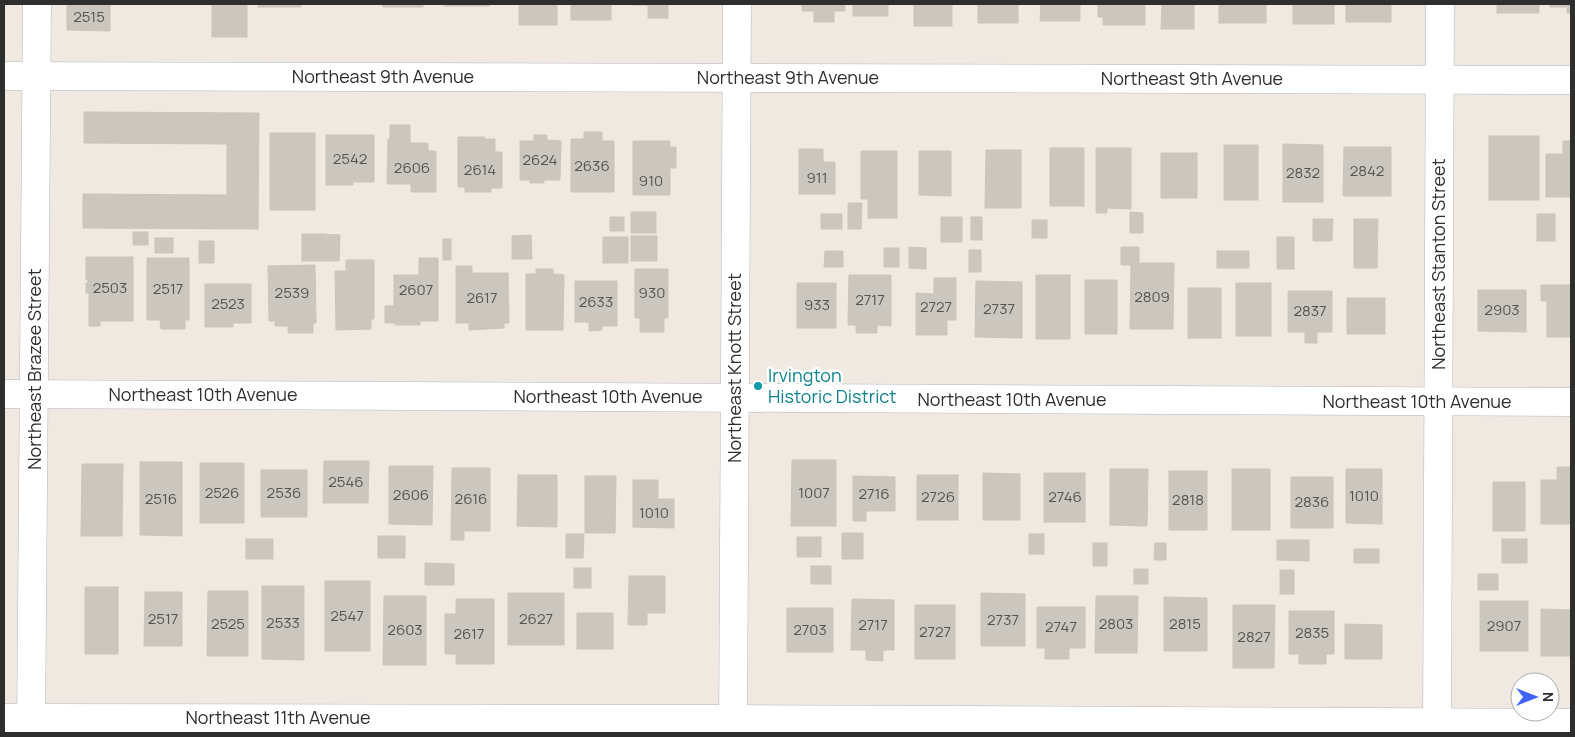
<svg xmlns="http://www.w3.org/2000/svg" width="1575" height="737" font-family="Manrope,sans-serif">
<rect width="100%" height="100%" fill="#efe9e1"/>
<!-- building -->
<g fill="#cbc7bf" stroke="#cbc5ba">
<path d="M67 4H110V31L67 30Z"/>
<rect x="212" y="4" width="35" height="33"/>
<rect x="258" y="4" width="43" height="3"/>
<rect x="383" y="4" width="40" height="3"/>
<rect x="444" y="4" width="45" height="2"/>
<rect x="519" y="4" width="38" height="21"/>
<rect x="571" y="4" width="40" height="16"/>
<path d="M632 4H668V18H648V5H632Z"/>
<path d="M802 4H845V11H834V22H814V11H802Z"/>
<rect x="853" y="4" width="35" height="12"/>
<rect x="914" y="4" width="38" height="22"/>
<rect x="978" y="4" width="40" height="19"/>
<path d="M1041 4H1080V21H1040Z"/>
<path d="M1098 4H1145V25H1103V17H1098Z"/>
<path d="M1162 4H1194V29H1161Z"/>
<rect x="1219" y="4" width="47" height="19"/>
<rect x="1293" y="4" width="41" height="20"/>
<rect x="1346" y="4" width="45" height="18"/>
<rect x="1497" y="4" width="42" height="9"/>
<path d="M1550 4H1571V13H1567V7H1550Z"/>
<path d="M84 112 259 113 258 229 83 228V194L227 195V144L84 143Z"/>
<path d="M390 125H410V143H428V151H436V192H411V184H387L388 139H390Z"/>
<path d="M584 132H602V141H614V192H571V139H584Z"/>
<rect x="270" y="133" width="45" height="77"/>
<path d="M326 135H374V182H353V185H326Z"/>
<path d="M534 135H547V140L561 141 560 180H544V183H530V180H520V141H534Z"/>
<rect x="1489" y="136" width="50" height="64"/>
<path d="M458 137H485L484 139H495V152H502V188H491V192H465V187H458Z"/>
<path d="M633 141H670V147H676V168H670V195H633Z"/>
<path d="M1563 141H1571V197H1546V154H1563Z"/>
<path d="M1283 144 1323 145V202H1283Z"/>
<rect x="1224" y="145" width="34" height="55"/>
<path d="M1344 147H1391V196H1343Z"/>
<rect x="1050" y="148" width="34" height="58"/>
<path d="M1096 148H1131V209L1107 208V213H1096Z"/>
<path d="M799 149H823V162H835V194H799Z"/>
<path d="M986 150H1021V208H985Z"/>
<path d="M861 151H897V218H868V199H861Z"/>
<path d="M919 151H951V196L919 195Z"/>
<rect x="1161" y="153" width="36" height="45"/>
<path d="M848 203H862L861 229H848Z"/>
<rect x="631" y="212" width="25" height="21"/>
<path d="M1130 212 1143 213V233H1130Z"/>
<rect x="821" y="214" width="21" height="15"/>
<rect x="1537" y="214" width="18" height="27"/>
<rect x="610" y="217" width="14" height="14"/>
<rect x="941" y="217" width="21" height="25"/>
<rect x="971" y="217" width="11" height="23"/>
<path d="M1313 219H1333L1332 241H1313Z"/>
<path d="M1354 219H1378L1377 268H1354Z"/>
<rect x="1032" y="220" width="15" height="18"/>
<rect x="133" y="232" width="15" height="13"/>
<rect x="302" y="234" width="18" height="27"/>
<path d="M320 234 340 235 339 261H320Z"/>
<path d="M531 235 532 259H512V236Z"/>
<rect x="631" y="236" width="26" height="25"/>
<rect x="603" y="237" width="25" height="26"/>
<rect x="1277" y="237" width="17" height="32"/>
<rect x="155" y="238" width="18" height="15"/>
<rect x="443" y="239" width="8" height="21"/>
<rect x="199" y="241" width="15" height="22"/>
<path d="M909 247 926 248V269L909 268Z"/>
<path d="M1121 247H1139V263H1174L1173 329H1130L1131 265H1121Z"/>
<rect x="884" y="248" width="15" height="19"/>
<rect x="969" y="250" width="12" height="22"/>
<path d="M825 251H843V267H824Z"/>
<rect x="1217" y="251" width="32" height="17"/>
<path d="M86 257H133V321H100V326H89V293H86V283H88V280H86Z"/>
<path d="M147 258H189V320H185V329H161L160 320H147Z"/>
<path d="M419 258H438V321H420V325H395V323H385V306H394V275H419Z"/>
<path d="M346 260H374V319H371V329L336 330 335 271H346Z"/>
<path d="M315 265 316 323H313V333H288V326H275V321H269L268 266Z"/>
<path d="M456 266H472V273H508L509 323H504V328L469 330V323H456Z"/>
<path d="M536 269H553V274L564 275 563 330H526V274H536Z"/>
<path d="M635 269H668V318H664V332H640V318H635Z"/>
<path d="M849 275H891V326L877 325V333H856V325H848Z"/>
<rect x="1036" y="275" width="34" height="64"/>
<path d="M934 278H956V320H947V335H916V293L934 294Z"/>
<rect x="1085" y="280" width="32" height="54"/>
<path d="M575 281H617V326H602V330L589 331V322H575Z"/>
<path d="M976 281 1022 282V338L975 337Z"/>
<rect x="797" y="283" width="39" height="45"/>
<rect x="1236" y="283" width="35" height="53"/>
<path d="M205 284H251V323H233V327H205Z"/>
<path d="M1541 285H1571V337H1547V301H1541Z"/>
<rect x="1188" y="288" width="33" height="50"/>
<path d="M1478 290H1526V332L1478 331Z"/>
<path d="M1288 291H1332V332H1317V343H1305V332H1288Z"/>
<rect x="1347" y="298" width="38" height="36"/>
<path d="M792 460H836V526H791Z"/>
<path d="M324 461H369L368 503H323Z"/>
<path d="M140 462H182V536L140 535Z"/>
<rect x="200" y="463" width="44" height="60"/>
<path d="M82 464H123L122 536H81Z"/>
<path d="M389 466H433L432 525 389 524Z"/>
<path d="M1557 467H1571V524H1541V480H1557Z"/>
<path d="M452 468H490V531H464V540H451Z"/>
<path d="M1110 469H1148L1147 526 1110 525Z"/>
<rect x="1232" y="469" width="38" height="61"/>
<path d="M1346 469H1382V524L1346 523Z"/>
<rect x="261" y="470" width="46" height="47"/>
<rect x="1169" y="471" width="38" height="59"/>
<path d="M983 473 1020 474V520H983Z"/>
<rect x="1044" y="473" width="41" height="49"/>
<path d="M518 475H557V527L517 526Z"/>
<rect x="917" y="475" width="41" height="45"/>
<path d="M585 476H616L615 533H585Z"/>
<path d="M853 476 895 477V511H866V521H853Z"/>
<rect x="1291" y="477" width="42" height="51"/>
<path d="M633 480H658V499H674V528L633 527Z"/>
<rect x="1493" y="482" width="32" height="49"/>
<rect x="842" y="533" width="21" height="26"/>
<path d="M566 534H584L583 558H566Z"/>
<rect x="1029" y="534" width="15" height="20"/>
<rect x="378" y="536" width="27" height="22"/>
<rect x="797" y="537" width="24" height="20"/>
<rect x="246" y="539" width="27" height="20"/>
<rect x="1502" y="539" width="25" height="24"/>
<path d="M1277 540H1309V561L1277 560Z"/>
<rect x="1093" y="543" width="14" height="23"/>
<path d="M1155 543H1166V560H1154Z"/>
<rect x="1354" y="549" width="25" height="14"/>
<path d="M425 563 454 564V585H425Z"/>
<rect x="811" y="566" width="20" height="18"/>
<rect x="574" y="568" width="17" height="20"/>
<rect x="1134" y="569" width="14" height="15"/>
<rect x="1280" y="570" width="14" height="24"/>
<rect x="1478" y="574" width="20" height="16"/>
<path d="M629 576H665V613H647V625H628Z"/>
<rect x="325" y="581" width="45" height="70"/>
<path d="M262 586H304V660L262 659Z"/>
<rect x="85" y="587" width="33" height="67"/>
<path d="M208 591H248V656H207Z"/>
<path d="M145 592H182V646H144Z"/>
<rect x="508" y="593" width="56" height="52"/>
<path d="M981 593 1025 594V646H981Z"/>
<path d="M384 596H426V665H383Z"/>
<path d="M1096 596H1138L1137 653H1095Z"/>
<path d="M1164 597 1207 598V651H1164Z"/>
<path d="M456 599H494V664H456V654H445V614H456Z"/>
<path d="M852 599 894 600V650H883V661L866 660V650H851Z"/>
<rect x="1480" y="601" width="48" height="50"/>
<rect x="915" y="605" width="40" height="54"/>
<path d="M1233 605H1275L1274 668H1233Z"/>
<path d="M1037 607H1085V648H1069V659H1045V648H1037Z"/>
<rect x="787" y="608" width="46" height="44"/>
<path d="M1541 609 1571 610V656H1541Z"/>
<path d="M1289 611H1334V654H1326V664H1299V654H1289Z"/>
<rect x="577" y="613" width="36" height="36"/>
<path d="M1345 624 1382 625V659H1345Z"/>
</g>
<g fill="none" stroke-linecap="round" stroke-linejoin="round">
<defs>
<g id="street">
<path d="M4 76 1571 80"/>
<path d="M4 394 1571 402"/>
<path d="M4 718 733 719 1571 723"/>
<path d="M31 733 37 4"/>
<path d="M1437 733 1440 4"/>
</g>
<path id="secondary" d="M733 733 737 4"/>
</defs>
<!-- street casing -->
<use href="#street" stroke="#b4b7c1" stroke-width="29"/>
<!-- secondary casing -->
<use href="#secondary" stroke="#b4b7c1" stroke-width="29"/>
<!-- street -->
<use href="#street" stroke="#fff" stroke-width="28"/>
<!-- secondary -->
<use href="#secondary" stroke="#fff" stroke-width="28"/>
</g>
<!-- markers -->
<circle fill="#0f9aa8" stroke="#fff" stroke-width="2" cx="758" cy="386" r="5"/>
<g text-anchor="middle" stroke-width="5" stroke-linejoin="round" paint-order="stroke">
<!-- number labels -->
<g font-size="15" fill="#555452">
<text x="89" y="22">2515</text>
<text x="350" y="164">2542</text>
<text x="540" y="165">2624</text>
<text x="592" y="171">2636</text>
<text x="412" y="173">2606</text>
<text x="480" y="175">2614</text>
<text x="1367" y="176">2842</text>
<text x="1303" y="178">2832</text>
<text x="817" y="183">911</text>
<text x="651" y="186">910</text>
<text x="110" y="293">2503</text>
<text x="168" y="294">2517</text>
<text x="416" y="295">2607</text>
<text x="292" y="298">2539</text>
<text x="652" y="298">930</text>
<text x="1152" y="302">2809</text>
<text x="482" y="303">2617</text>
<text x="870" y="305">2717</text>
<text x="596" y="307">2633</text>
<text x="228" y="309">2523</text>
<text x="817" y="310">933</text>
<text x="936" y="312">2727</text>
<text x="999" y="314">2737</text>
<text x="1502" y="315">2903</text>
<text x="1310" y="316">2837</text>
<text x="346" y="487">2546</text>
<text x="222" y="498">2526</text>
<text x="284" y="498">2536</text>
<text x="814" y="498">1007</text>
<text x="874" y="499">2716</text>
<text x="411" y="500">2606</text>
<text x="1364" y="501">1010</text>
<text x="938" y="502">2726</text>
<text x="1065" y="502">2746</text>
<text x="161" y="504">2516</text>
<text x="471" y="504">2616</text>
<text x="1188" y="505">2818</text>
<text x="1312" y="507">2836</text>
<text x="654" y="518">1010</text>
<text x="347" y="621">2547</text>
<text x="163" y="624">2517</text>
<text x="536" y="624">2627</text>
<text x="1003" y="625">2737</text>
<text x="283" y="628">2533</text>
<text x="228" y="629">2525</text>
<text x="1116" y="629">2803</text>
<text x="1185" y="629">2815</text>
<text x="873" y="630">2717</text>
<text x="1504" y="631">2907</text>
<text x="1061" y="632">2747</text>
<text x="405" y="635">2603</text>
<text x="810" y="635">2703</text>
<text x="935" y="637">2727</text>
<text x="1312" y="638">2835</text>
<text x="469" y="639">2617</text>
<text x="1254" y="642">2827</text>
</g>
<!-- street labels -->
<g font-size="18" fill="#2e2e2e" stroke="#fff">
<text x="383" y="83">Northeast 9th Avenue</text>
<text x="788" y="84">Northeast 9th Avenue</text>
<text x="1192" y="85">Northeast 9th Avenue</text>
<text transform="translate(1439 264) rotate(-90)" y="6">Northeast Stanton Street</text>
<text transform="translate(735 368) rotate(-90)" y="6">Northeast Knott Street</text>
<text transform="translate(35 369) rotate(-90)" y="6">Northeast Brazee Street</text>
<text x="203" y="401">Northeast 10th Avenue</text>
<text x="608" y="403">Northeast 10th Avenue</text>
<text x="1012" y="406">Northeast 10th Avenue</text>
<text x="1417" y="408">Northeast 10th Avenue</text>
<text x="278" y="724">Northeast 11th Avenue</text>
</g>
<!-- culture labels -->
<g font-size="18" fill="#0d838f" stroke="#fff" text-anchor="start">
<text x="768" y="382">Irvington<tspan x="768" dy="21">Historic District</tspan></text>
</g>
</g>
<!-- border -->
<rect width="1575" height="737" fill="none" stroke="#2e2e2e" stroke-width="10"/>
<!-- north arrow -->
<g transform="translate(1535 697) rotate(90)"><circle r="24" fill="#ffffff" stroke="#ababab"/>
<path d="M0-4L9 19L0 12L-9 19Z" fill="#4264fb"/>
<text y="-8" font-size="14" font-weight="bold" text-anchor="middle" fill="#2e2e2e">N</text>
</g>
</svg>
